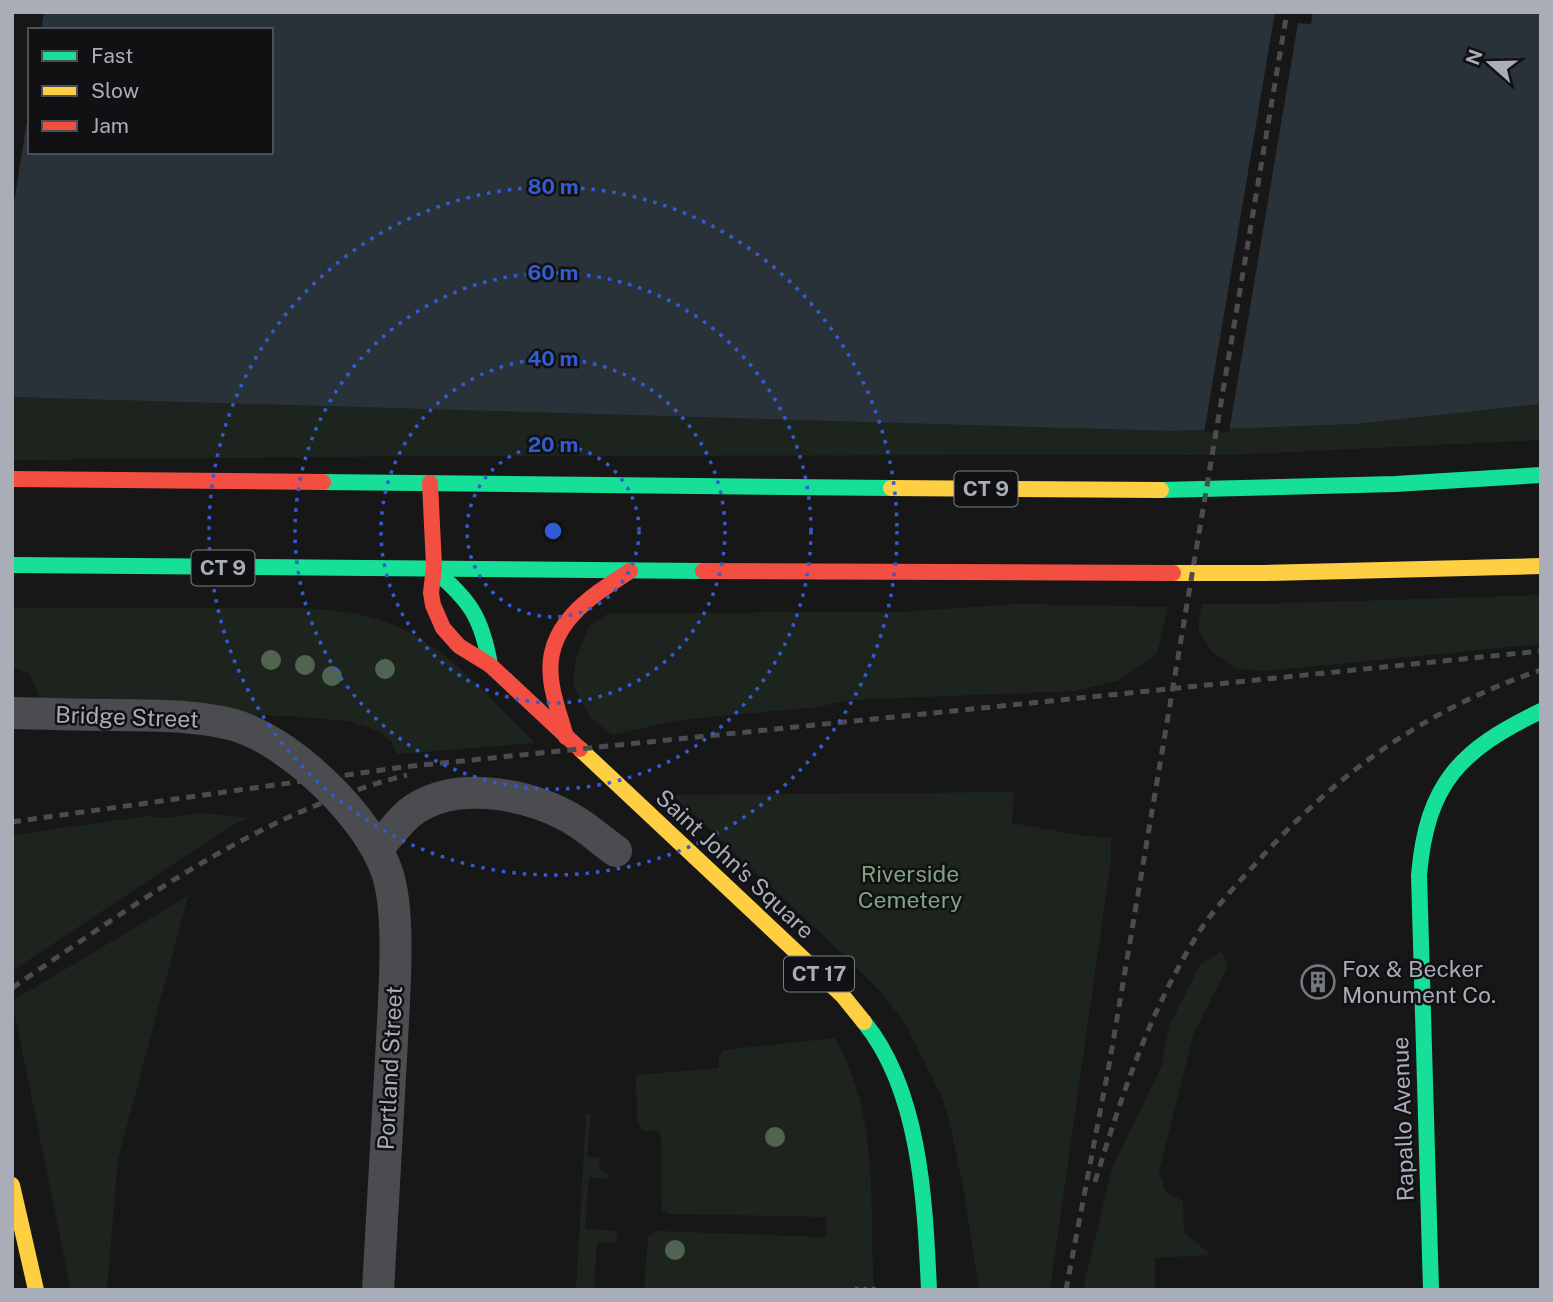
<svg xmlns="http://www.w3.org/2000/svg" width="1553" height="1302" font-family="'Public Sans',sans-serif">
<rect width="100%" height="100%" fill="#171717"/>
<!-- green -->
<g fill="#1d241e">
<path d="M12 397 1171 431 1356 424 1541 404V440L1226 455 430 456 12 460Z"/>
<path d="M1541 595V644L1265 671 1235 668 1211 651 1198 629 1202 604H1259Z"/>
<path d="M1019 604 1168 607 1157 654 1118 681 1075 691 850 700 817 707 680 720 612 735 590 717 574 688V673L576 659 589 626 609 613 899 612Z"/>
<path d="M12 608H301C331 610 362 612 391 624 448 646 492 701 535 743L397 754 391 741 376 730 348 721 291 716 207 714 66 703 39 697 30 674 12 666Z"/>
<path d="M1014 792 1012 823 1086 836 1111 838V860L1050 1290H979L963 1186 950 1124 942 1097 905 1023 878 989 848 959 673 795Z"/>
<path d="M200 813 248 818 235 823 12 971V835L148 816 166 818Z"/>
<path d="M188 896 118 1159 107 1290H71L12 1001Z"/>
<path d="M1222 951 1228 966 1194 1033 1159 1171 1166 1193 1183 1201 1184 1232 1211 1255 1155 1258V1290H1083L1112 1168 1162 1065 1169 1026 1200 965Z"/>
<path d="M835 1038C880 1116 869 1204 874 1290H644L648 1237 657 1231 826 1237 827 1217 669 1214 662 1210 661 1137 659 1131H642L637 1120 636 1078 638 1075 719 1068V1058L723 1050Z"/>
<path d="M586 1114H591L587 1156 600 1158 599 1170 609 1173V1179L589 1177 585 1229 617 1231 616 1242 597 1243 594 1290H576Z"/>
</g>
<!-- water -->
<path fill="#2a3239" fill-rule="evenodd" d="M12 12H1541V404L1356 424 1172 431 12 397ZM30 30H271V152H30Z"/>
<!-- pier -->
<g fill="#171717">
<path d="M12 12H44L41 30H30V102L12 215Z"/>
<path d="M1275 12H1313L1311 24 1298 23 1229 432 1204 433Z"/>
</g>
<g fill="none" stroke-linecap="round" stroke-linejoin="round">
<!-- path -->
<path stroke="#4d4e52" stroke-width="4.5" stroke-dasharray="3.5 5" stroke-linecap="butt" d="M855 1289H878"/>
<!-- street -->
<g stroke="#4b4c50" stroke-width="32">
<path d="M12 713C48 714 83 715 118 715 158 716 196 715 234 725 290 741 369 817 387 872 401 912 394 996 392 1041 387 1124 383 1207 378 1290"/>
<path d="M377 849C390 835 402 816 418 807 462 780 536 795 577 822 591 831 603 842 616 851"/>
</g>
<!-- fast -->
<g stroke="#16e098" stroke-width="16">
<path d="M323 482 891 488"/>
<path d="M1161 490 1395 484 1541 475"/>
<path d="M12 565 703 571"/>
<path d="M434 570C470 600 482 618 490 665"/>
<path d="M864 1022C921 1092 925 1204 929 1290"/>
<path d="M1431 1290 1419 875C1427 783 1460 750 1541 711"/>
</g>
<!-- slow -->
<g stroke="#ffcf43" stroke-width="16">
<path d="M891 488 1161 490"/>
<path d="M1173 573H1265L1541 566"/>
<path d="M580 749 843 996 864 1022"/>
<path d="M12 1185 36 1290"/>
</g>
<!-- jam -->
<g stroke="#f24e42" stroke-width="16">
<path d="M12 479 323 482"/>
<path d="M430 483 434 566 431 593 433 605 443 628 459 646 490 665 580 749"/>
<path d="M703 571 1173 573"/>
<path d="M566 737C561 718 553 699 551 679 544 625 591 596 630 571"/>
</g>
<!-- rail -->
<g stroke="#4b4c4f" stroke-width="5" stroke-dasharray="9 7" stroke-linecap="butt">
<path d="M12 822 403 767 1541 651"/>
<path d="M12 988C139 902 257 813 407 775"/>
<path d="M1095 1182C1122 1094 1151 1007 1201 929 1218 904 1239 882 1259 860 1338 772 1428 708 1541 670"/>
<path d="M1066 1290 1110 1060 1287 12"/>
</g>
</g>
<!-- trees -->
<g fill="#506451">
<circle cx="271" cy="660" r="10"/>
<circle cx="305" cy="665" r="10"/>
<circle cx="385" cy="669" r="10"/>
<circle cx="332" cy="676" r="10"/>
<circle cx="775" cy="1137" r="10"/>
<circle cx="675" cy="1250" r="10"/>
</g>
<!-- distance rings -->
<g fill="none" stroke="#325cd3" stroke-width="3.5" stroke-dasharray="3.5 7">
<circle cx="553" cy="531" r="86"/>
<circle cx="553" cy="531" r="172"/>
<circle cx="553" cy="531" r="258"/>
<circle cx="553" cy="531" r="344"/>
</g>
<!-- icons -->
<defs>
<symbol id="building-ring" viewBox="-11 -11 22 22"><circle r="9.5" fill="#111113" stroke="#757880" stroke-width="1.5"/><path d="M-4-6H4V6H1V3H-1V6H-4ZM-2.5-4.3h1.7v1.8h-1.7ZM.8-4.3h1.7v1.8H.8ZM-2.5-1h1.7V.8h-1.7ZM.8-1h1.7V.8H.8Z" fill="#757880"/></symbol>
</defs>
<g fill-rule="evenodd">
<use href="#building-ring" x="1299" y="963" width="38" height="38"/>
</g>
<g text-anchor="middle" stroke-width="5" stroke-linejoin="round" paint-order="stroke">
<!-- shield labels -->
<g fill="#111113" stroke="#7b7e86" stroke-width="2">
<rect x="954.5" y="471.5" width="63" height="35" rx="5"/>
<rect x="191.5" y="550.5" width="63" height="35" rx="5"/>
<rect x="784" y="956.5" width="70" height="35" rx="5"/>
</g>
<g font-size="21" font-weight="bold" fill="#a8adb8">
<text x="986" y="496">CT 9</text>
<text x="223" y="575">CT 9</text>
<text x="819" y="981">CT 17</text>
</g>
<!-- street labels -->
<g font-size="23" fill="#a8adb8" stroke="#111113">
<text transform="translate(127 717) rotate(2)" y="8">Bridge Street</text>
<text transform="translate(735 864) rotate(43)" y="8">Saint John's Square</text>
<text transform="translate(390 1068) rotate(-87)" y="8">Portland Street</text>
<text transform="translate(1403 1119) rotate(-92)" y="8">Rapallo Avenue</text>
</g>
<!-- park labels -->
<g font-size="23" fill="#7fa381" stroke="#111113">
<text x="910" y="882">Riverside<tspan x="910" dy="26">Cemetery</tspan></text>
</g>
<!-- poi labels -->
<g font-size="23" fill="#a8adb8" stroke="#111113" text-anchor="start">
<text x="1342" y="977">Fox &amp; Becker<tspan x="1342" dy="26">Monument Co.</tspan></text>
</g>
</g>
<circle cx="553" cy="531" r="10" fill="#325cd3" stroke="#111113" stroke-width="3.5"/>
<g font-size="21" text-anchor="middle" font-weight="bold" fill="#325cd3" stroke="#111113" stroke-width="5" stroke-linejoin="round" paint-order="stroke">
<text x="553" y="194">80 m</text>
<text x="553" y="280">60 m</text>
<text x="553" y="366">40 m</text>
<text x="553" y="452">20 m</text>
</g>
<!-- border -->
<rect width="1553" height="1302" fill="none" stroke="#a8adb8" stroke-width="28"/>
<!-- legend -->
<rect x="28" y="28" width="245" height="126" fill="#111113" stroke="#4d4f55" stroke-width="2"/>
<rect x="42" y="51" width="35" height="10" fill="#16e098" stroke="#4d4f55" stroke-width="2"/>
<text x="91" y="63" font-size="21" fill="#a8adb8">Fast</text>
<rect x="42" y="86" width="35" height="10" fill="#ffcf43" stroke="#4d4f55" stroke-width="2"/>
<text x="91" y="98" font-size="21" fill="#a8adb8">Slow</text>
<rect x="42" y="121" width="35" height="10" fill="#f24e42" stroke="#4d4f55" stroke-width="2"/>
<text x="91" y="133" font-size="21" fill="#a8adb8">Jam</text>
<!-- north arrow -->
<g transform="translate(1490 63) rotate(290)" stroke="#111113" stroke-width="5" paint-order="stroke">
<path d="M0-5L12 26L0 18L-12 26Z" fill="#a8adb8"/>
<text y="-10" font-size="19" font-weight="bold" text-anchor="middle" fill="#a8adb8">N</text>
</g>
</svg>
